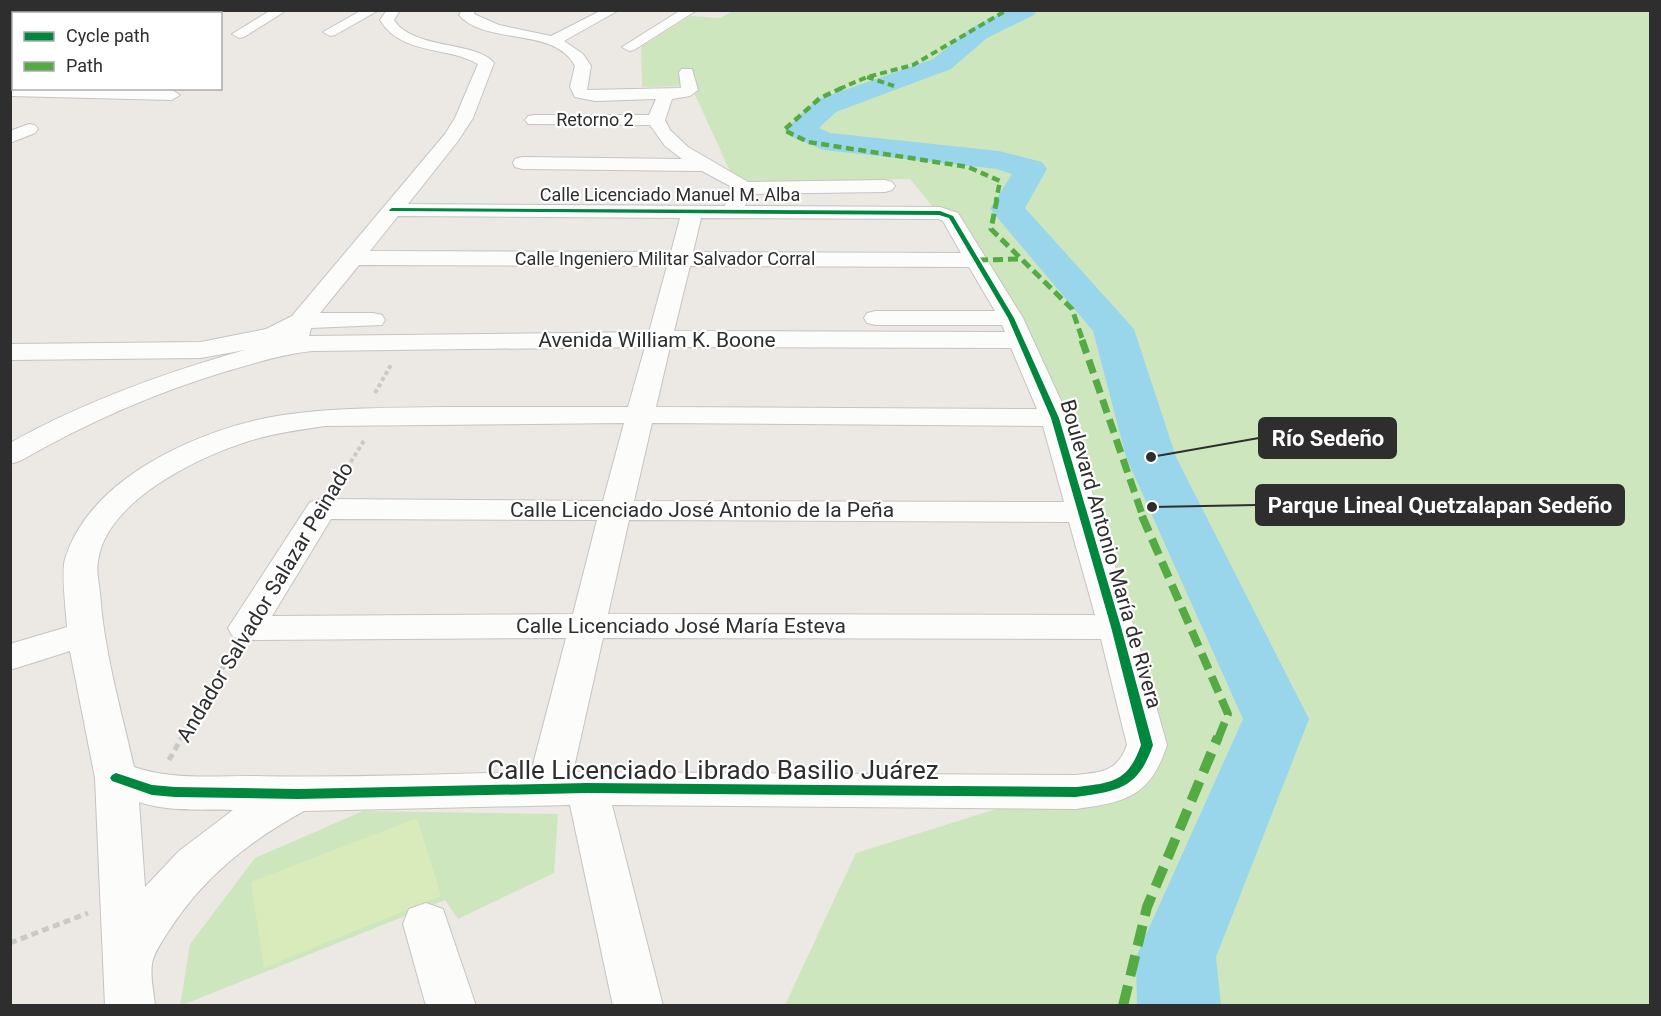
<svg xmlns="http://www.w3.org/2000/svg" width="1661" height="1016" font-family="Roboto,sans-serif">
<rect width="100%" height="100%" fill="#ece8e4"/>
<!-- green -->
<g fill="#cee6be">
<path d="M735 10 1650 11V1005H785L856 853 1022 801 1145 777 1013 305 910 179 735 182 691 86 642 87 641 47 690 16 720 18Z"/>
<path d="M363 811 558 814 554 873 458 919 445 900 180 1006 190 944 255 858Z"/>
</g>
<!-- pitch -->
<path fill="#d9eabb" d="M417 818 441 896 264 968 251 882Z"/>
<g fill="none" stroke-linecap="round" stroke-linejoin="round">
<!-- river -->
<path fill="#99d6ec" fill-rule="evenodd" d="M1008 10H1037L1034 15 987 38 951 69 836 112 819 128 830 133 999 151 1042 162 1047 169 1025 208 1134 329 1176 457 1309 719 1216 957 1221 1006H1137L1136 957 1243 719 1126 457 1093 331 990 209 1012 174 997 169 824 150 790 136 785 130 816 100 933 59 971 28Z"/>
<defs>
<g id="minor">
<path d="M175 10H190L188 14H173Z"/>
<path d="M271 10H287L244 37 239 38 232 34Z"/>
<path d="M362 10H379L335 35 330 36 323 32Z"/>
<path d="M387 10H400L394 20C413 50 477 41 494 63L473 118 458 141 408 204 725 206 730 186 702 171 522 169 515 167 513 163 515 159 522 157 682 159 665 146 650 125 528 124 525 120 528 116 534 115H649L656 99 595 101 575 97 570 87 575 66C555 26 486 46 459 15L462 10H475L474 14 499 25 551 36 602 10H619L564 41 583 54 591 66 587 90 681 88 679 72 682 69H692L698 90 690 96 672 99 665 120 670 130 688 147 748 182 885 180 892 182 895 186 892 190 885 192 749 194 745 206 940 207 958 213 1023 318 1069 418 1134 627 1167 745C1150 797 1126 802 1076 809L612 805 663 1006H613L570 805 304 811C249 841 202 878 168 932 163 940 153 954 152 964 150 977 154 993 155 1006H105L95 778 70 651 10 670V644L67 627C66 610 61 573 65 559 90 476 204 427 283 415 337 407 392 408 446 407 507 407 568 407 628 407L645 347 312 351C283 354 255 363 227 371 154 393 86 423 20 461L10 464V443C85 401 164 373 245 350L201 358 10 360V344L201 342 266 329 292 316 445 134 455 118 478 64C448 46 402 56 380 20ZM398 216 680 218 671 252 370 251ZM701 218 938 219 943 221 961 253 693 252ZM359 265 667 266 649 332 309 336 311 328 382 325 385 320 382 315 373 313H320ZM690 266 969 267 995 311H876L867 313 864 318 867 323 876 325H1002L1005 332 674 331ZM670 347 1011 348 1037 409 656 407ZM624 423 603 501 321 499 310 502 228 628 233 637 246 640 566 638 531 772C438 774 345 778 252 776 213 776 172 780 134 767 121 710 104 652 100 593 99 583 96 571 98 561 106 501 198 457 249 441 274 433 299 430 325 426ZM652 423 1043 426 1064 502 634 501ZM331 519 597 520 573 614 272 616ZM629 520 1069 522 1095 615 608 614ZM603 638 1101 639 1127 745C1117 772 1102 772 1076 775L573 772ZM139 802C168 812 202 809 233 810L179 851 145 887Z"/>
<path d="M681 10H697L634 50 629 51 622 47Z"/>
<rect x="10" y="25" width="4" height="8"/>
<rect x="10" y="54" width="4" height="8"/>
<path d="M10 86 14 88 172 90 180 95 172 100 10 96Z"/>
<path d="M29 124 35 125 38 129 35 133 10 143V131Z"/>
<path d="M426 903 443 909 476 1006H426L403 924 409 909Z"/>
</g>
</defs>
<!-- minor casing -->
<use href="#minor" stroke="#c5c4c5" stroke-width="2"/>
<!-- path-far2 -->
<g stroke="#c9c9c8" stroke-width="4" stroke-dasharray="4 3" stroke-linecap="butt">
<path d="M375 393 392 363"/>
<path d="M336 486 365 439"/>
</g>
<!-- path-far1 -->
<path stroke="#c9c9c8" stroke-width="4.5" stroke-dasharray="5 4" stroke-linecap="butt" d="M181 739 233 650"/>
<!-- path -->
<g stroke="#c9c9c8" stroke-width="5" stroke-dasharray="7 4.5" stroke-linecap="butt">
<path d="M169 760 182 737"/>
<path d="M10 943 88 913"/>
</g>
<!-- minor -->
<use href="#minor" fill="#fcfcfb" fill-rule="evenodd"/>
<!-- quiet-far5 -->
<g stroke="#54ab44" stroke-width="4" stroke-dasharray="7 4" stroke-linecap="butt">
<path d="M867 77 894 86"/>
<path d="M839 89 867 77 913 65 1007 10"/>
</g>
<!-- quiet-far4 -->
<path stroke="#54ab44" stroke-width="4.5" stroke-dasharray="8 4.5" stroke-linecap="butt" d="M842 88 820 98 784 130 808 142 968 167 1000 181 996 201"/>
<!-- quiet-far3 -->
<g stroke="#54ab44" stroke-width="5" stroke-dasharray="10 5" stroke-linecap="butt">
<path d="M997 199 991 229 1072 309 1083 341"/>
<path d="M978 260 1021 259"/>
</g>
<!-- quiet-far2 -->
<path stroke="#54ab44" stroke-width="7" stroke-dasharray="14 7" stroke-linecap="butt" d="M1082 340 1143 517"/>
<!-- quiet-far1 -->
<path stroke="#54ab44" stroke-width="8" stroke-dasharray="17 8" stroke-linecap="butt" d="M1142 516 1228 714 1218 739"/>
<!-- quiet -->
<path stroke="#54ab44" stroke-width="10" stroke-dasharray="21 10" stroke-linecap="butt" d="M1123 1006 1147 907 1218 737"/>
<defs>
<path id="cycleway" d="M392 208 940 211 953 216 1014 318 1059 418 1121 627 1153 745C1138 789 1118 791 1076 797L587 793 298 799 175 797 152 795 112 781 110 778 112 775 116 773 152 785 175 787 298 789 587 783 1076 787C1112 783 1128 782 1141 745L1111 627 1051 418 1008 318 949 218 939 215 390 211 389 210Z"/>
</defs>
<!-- cycleway casing -->
<use href="#cycleway" stroke="#fff" stroke-width="4"/>
<!-- cycleway -->
<use href="#cycleway" fill="#00873e" fill-rule="evenodd"/>
</g>
<g text-anchor="middle" stroke-width="4.5" stroke-linejoin="round" paint-order="stroke">
<!-- far-street labels -->
<g font-size="18" fill="#2e2e2e" stroke="#fff">
<text x="595" y="126">Retorno 2</text>
<text x="670" y="201">Calle Licenciado Manuel M. Alba</text>
<text x="665" y="265">Calle Ingeniero Militar Salvador Corral</text>
</g>
<!-- street labels -->
<g font-size="21" fill="#2e2e2e" stroke="#fff">
<text x="657" y="347">Avenida William K. Boone</text>
<text x="702" y="517">Calle Licenciado José Antonio de la Peña</text>
<text transform="translate(1111 554) rotate(74)" y="7">Boulevard Antonio María de Rivera</text>
<text transform="translate(265 602) rotate(-59)" y="7">Andador Salvador Salazar Peinado</text>
<text x="681" y="633">Calle Licenciado José María Esteva</text>
</g>
<!-- near-street labels -->
<g font-size="26" fill="#2e2e2e" stroke="#fff">
<text x="713" y="779">Calle Licenciado Librado Basilio Juárez</text>
</g>
</g>
<!-- callouts -->
<path fill="none" stroke="#2e2e2e" stroke-width="2" d="M1151 457L1259 438M1152 507L1256 505"/>
<g fill="#2e2e2e" stroke="#fff" stroke-width="2">
<circle cx="1151" cy="457" r="6"/>
<circle cx="1152" cy="507" r="6"/>
</g>
<g fill="#2e2e2e" stroke="#2e2e2e" stroke-width="2">
<rect x="1259" y="418" width="137" height="40" rx="6"/>
<rect x="1256" y="485" width="368" height="40" rx="6"/>
</g>
<g font-size="22" text-anchor="middle" font-weight="bold" fill="#fff">
<text x="1328" y="446">Río Sedeño</text>
<text x="1440" y="513">Parque Lineal Quetzalapan Sedeño</text>
</g>
<!-- border -->
<rect width="1661" height="1016" fill="none" stroke="#2e2e2e" stroke-width="24"/>
<!-- legend -->
<rect x="12" y="12" width="210" height="78" fill="#ffffff" stroke="#ababab" stroke-width="1.5"/>
<rect x="24" y="32" width="30" height="9" fill="#00873e" stroke="#ababab" stroke-width="1.5"/>
<text x="66" y="42" font-size="18" fill="#2e2e2e">Cycle path</text>
<rect x="24" y="62" width="30" height="9" fill="#54ab44" stroke="#ababab" stroke-width="1.5"/>
<text x="66" y="72" font-size="18" fill="#2e2e2e">Path</text>
</svg>
